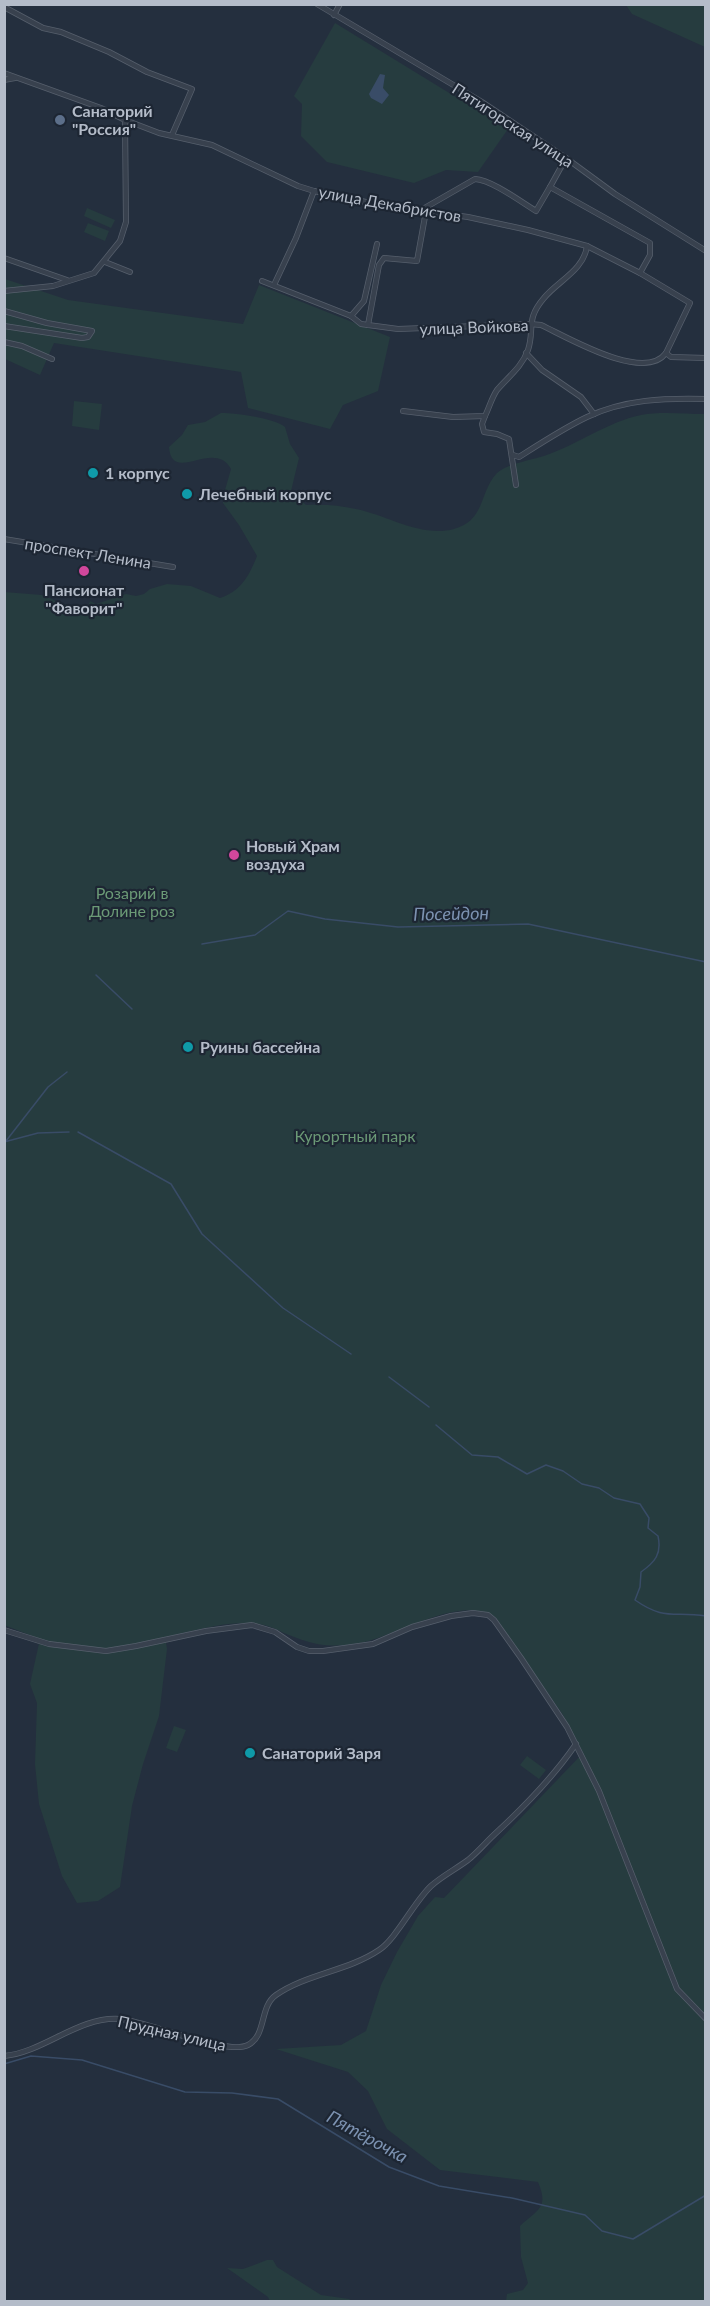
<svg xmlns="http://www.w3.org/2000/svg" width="710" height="2306" font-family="Lato,sans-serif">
<rect width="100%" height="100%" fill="#242f3e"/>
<!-- green -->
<g fill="#263c3f">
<path d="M626 5H705V47L632 14Z"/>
<path d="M335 23 508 129 478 172 446 170 414 183 327 162 301 136 302 104 294 96Z"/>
<path d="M87 208 115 220 111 228 84 216Z"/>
<path d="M88 223 109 231 105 241 84 232Z"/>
<path d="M5 279 68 300 243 324 259 285 390 337 378 391 343 405 330 429 248 408 241 372 54 343 40 375 5 359Z"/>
<path d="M74 401 102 404 99 430 72 426Z"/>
<path d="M221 413C236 413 274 418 285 427L290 444 299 458 291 491 306 505C323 504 339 505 356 509 387 515 421 538 454 529 486 520 479 492 497 473 507 464 531 460 544 456 577 445 607 422 641 415 661 411 685 414 705 414V2301H506L507 2294 523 2290 528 2283 521 2257 520 2226C538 2209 549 2208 538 2182L440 2170 387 2129 368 2091 348 2072 276 2049 341 2045 366 2031 381 1985 397 1952 418 1916 435 1897 444 1898 583 1753 563 1715 495 1617C460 1594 397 1636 360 1643 332 1648 316 1646 289 1635 281 1632 273 1627 264 1625 232 1618 196 1631 165 1637L167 1649 159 1716 143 1764 132 1806 120 1887 98 1901 77 1903 62 1876 39 1804 35 1764 37 1703 30 1684 40 1639 4 1625V592L42 595 63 604 87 608 90 601 96 604 126 594 136 596 144 594 150 589 167 584 191 586 220 598C241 591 249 576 257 556L239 525 223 503V497L231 469C214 438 172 485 169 447L182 435 188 425 205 422Z"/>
<path d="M174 1726 186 1730 177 1752 166 1748Z"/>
<path d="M527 1756 546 1770 539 1779 520 1765Z"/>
<path d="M267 2260H273L277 2267 321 2295 349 2299 352 2301H270L268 2297 227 2268 243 2269Z"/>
</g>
<!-- water -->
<path fill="#394c67" d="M380 74 385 75 383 88 389 95 382 104 371 98 369 94Z"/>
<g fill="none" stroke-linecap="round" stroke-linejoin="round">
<!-- stream -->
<g stroke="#394c67" stroke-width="1.5">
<path d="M202 944 255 935 288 911 325 919 398 927 528 924 706 962"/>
<path d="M96 975 132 1009"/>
<path d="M78 1132 171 1184 202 1234 283 1308 351 1354"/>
<path d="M6 1141 48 1087 67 1072"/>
<path d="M4 1142 38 1133 69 1132"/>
<path d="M389 1377 429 1407"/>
<path d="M436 1425 472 1455 498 1457 527 1474 546 1465 563 1471 582 1484 599 1488 614 1498 640 1504 649 1518 648 1528 658 1536C662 1554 655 1562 641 1572L640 1587 635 1600C665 1621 673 1611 706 1616"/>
<path d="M4 2064 31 2056 82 2060 185 2092 232 2093 278 2099 389 2167 439 2186 512 2198 585 2215 602 2231 633 2239 706 2195"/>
</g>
<defs>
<g id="minor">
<path d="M317 4 482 102 566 158 615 194 706 251"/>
<path d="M4 7 43 28 61 32 109 52 147 72 192 89 172 135"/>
<path d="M334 15 340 4"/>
<path d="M4 73 101 108 125 120 159 133 212 145 298 186 314 191 380 205 468 217 528 230 587 246 640 273 690 303 666 353 671 357 706 358"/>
<path d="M4 80 15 78"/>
<path d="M550 187 566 158"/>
<path d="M421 210 475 179C492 180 521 202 536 211L550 187 650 243V255L640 273"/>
<path d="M426 211 417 261 384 258 379 265 368 325 398 329 530 324 541 325C567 337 644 383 666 353"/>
<path d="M4 258 67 280"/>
<path d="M105 262 130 272"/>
<path d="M262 281 351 316 361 324 368 325"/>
<path d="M274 285 296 238 314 191"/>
<path d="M4 291 53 286 94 273 120 241 126 222 125 120"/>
<path d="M4 311 47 323 92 331 88 337 82 338 4 326"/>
<path d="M351 316 364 301 377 244"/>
<path d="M4 342 22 346 52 359"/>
<path d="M526 353 542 370 581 397 594 414"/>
<path d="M403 411 453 417 485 416C489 408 492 397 497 390 508 377 522 367 528 350 535 329 525 320 544 298 558 281 584 270 587 246"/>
<path d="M485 416 482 424 484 432 497 434 509 439 516 485"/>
<path d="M513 455 519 457C541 443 564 428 587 417 625 399 665 398 706 399"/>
<path d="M4 539 173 567"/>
<path d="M4 1630 49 1644 106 1651 136 1646 206 1631 252 1625 275 1632 297 1647 309 1651H323L373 1644 412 1627 451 1616 473 1613 488 1615 494 1620 521 1658 567 1727 599 1791 677 1989 706 2019"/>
<path d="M4 2056C45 2052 78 2016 120 2019 147 2021 227 2056 248 2045 267 2035 259 2007 276 1995 306 1974 348 1971 379 1950 396 1939 414 1902 431 1886 442 1876 456 1869 468 1860 478 1852 487 1841 497 1832 526 1805 554 1776 576 1744"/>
</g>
</defs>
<!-- minor casing -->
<use href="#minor" stroke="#565f6c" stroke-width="6"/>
<!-- minor -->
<use href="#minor" stroke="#38414e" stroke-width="4.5"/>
</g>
<!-- markers -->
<circle fill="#5c6f8a" stroke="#1d2633" stroke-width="2" cx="60" cy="120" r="6"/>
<g fill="#0f9aa8" stroke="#1d2633" stroke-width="2">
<circle cx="93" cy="473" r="6"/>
<circle cx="187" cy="494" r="6"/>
<circle cx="188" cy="1047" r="6"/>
<circle cx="250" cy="1753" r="6"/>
</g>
<g fill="#d1479c" stroke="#1d2633" stroke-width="2">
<circle cx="84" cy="571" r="6"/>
<circle cx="234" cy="855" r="6"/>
</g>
<g text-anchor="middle" stroke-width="4.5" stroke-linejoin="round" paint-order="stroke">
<!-- poi labels -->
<g font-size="16" font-weight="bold" fill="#b4bcc9" stroke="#1d2633" text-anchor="start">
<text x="72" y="117">Санаторий<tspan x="72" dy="18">"Россия"</tspan></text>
<text x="105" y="479">1 корпус</text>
<text x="199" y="500">Лечебный корпус</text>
<text x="84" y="596" text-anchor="middle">Пансионат<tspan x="84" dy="18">"Фаворит"</tspan></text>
<text x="246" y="852">Новый Храм<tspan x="246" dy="18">воздуха</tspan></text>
<text x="200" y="1053">Руины бассейна</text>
<text x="262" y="1759">Санаторий Заря</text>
</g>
<!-- street labels -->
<g font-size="16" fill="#b4bcc9" stroke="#1d2633">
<text transform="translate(513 125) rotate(33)" y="6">Пятигорская улица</text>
<text transform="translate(390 204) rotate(10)" y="6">улица Декабристов</text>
<text transform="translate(474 327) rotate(-2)" y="6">улица Войкова</text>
<text transform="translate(88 553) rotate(9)" y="6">проспект Ленина</text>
<text transform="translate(172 2033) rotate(13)" y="6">Прудная улица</text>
</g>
<!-- park labels -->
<g font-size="16" fill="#6b9a76" stroke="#1d2633">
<text x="132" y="899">Розарий в<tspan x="132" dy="18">Долине роз</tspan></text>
<text x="355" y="1142">Курортный парк</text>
</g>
<!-- water labels -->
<g font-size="18" font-style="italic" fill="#7c92b1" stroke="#1d2633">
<text transform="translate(451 914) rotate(-1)" y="6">Посейдон</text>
<text transform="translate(367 2137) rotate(29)" y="6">Пятёрочка</text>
</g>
</g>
<!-- border -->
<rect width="710" height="2306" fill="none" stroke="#b4bcc9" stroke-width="12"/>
</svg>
